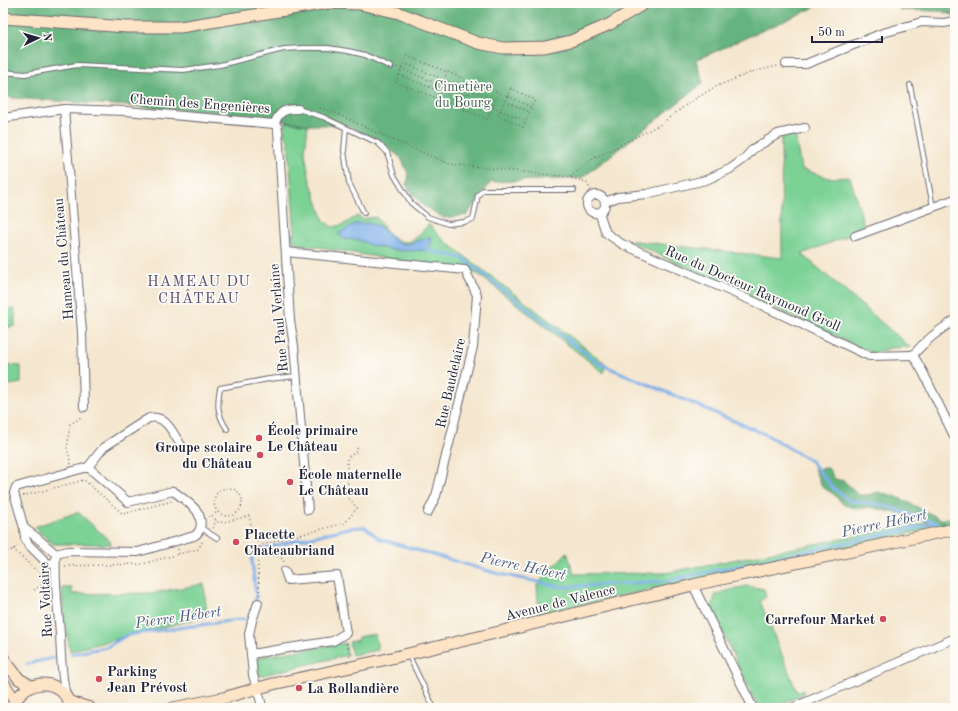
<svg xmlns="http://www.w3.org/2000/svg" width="958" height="711" font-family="'Old Standard TT',serif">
<rect width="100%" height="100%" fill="#fdfcf7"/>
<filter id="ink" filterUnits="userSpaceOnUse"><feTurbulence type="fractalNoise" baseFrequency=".025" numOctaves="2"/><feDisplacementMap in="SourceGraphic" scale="8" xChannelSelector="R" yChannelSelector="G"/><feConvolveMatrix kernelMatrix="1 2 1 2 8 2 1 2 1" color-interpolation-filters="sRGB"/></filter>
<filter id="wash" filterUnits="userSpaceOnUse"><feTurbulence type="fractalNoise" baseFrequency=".012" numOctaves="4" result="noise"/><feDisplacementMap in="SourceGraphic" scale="16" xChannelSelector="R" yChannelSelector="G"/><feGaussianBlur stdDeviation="0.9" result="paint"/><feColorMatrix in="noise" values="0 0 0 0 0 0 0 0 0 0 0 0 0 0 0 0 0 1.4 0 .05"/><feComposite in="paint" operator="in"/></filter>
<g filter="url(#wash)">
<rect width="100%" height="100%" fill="#f5e7cf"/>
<!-- green -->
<g fill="#7cd195" stroke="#4f7a68">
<path d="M286 122 308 125 305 152 309 177 324 221 332 227 343 225 357 216 363 219 376 217C383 227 396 246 410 241 418 238 423 230 429 224L441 238 605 363 604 373 478 274 294 243 290 235 295 234 288 140 284 136Z"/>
<path d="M795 134 801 169 829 178 850 177 865 229 802 254 910 347 891 348 873 353 627 240 782 258 781 138Z"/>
<path d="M3 309H15V326L3 328Z"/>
<path d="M3 365 21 366V383L3 386Z"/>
<path d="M78 512 110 541 111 544H53L34 527Z"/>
<path d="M955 517V524L938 527 539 614 537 585 567 552 574 574 665 573Z"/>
<path d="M204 584 207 616 70 651 64 619 62 588H72V594L152 593Z"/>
<path d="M746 586 764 589 766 597 760 601 797 692 803 690 804 694 771 708H764L755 701 711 608 716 594Z"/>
<path d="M375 634 378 650 352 655 349 642 358 640V637Z"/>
<path d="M345 643 348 655 259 676 257 662 259 657Z"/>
</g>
<!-- forest -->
<g fill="#65b37e" stroke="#446a5c">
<path d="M3 3H820L811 9 696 60 703 83 582 178 491 182 467 215 444 218 422 205 406 185 409 176 401 158 380 141 346 125H308L245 114 13 98 3 95Z"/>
<path d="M905 3H955V16L941 11 899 10Z"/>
<path d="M828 468 835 479 844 481 859 495H868L878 492 895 496 941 519 946 523 938 527 929 524 922 519 870 507 859 509 844 505 832 493 823 488 814 469Z"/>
</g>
<!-- water -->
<path fill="#7eafe9" stroke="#506892" d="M368 223 379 226 398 243 408 244 430 237 431 244 426 250 403 251 387 249 370 245 359 240 344 239 338 234 355 224Z"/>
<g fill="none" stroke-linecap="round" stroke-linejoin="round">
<!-- stream -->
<g stroke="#7eafe9" stroke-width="3">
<path d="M426 250 462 258 598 363 767 435 811 461 833 488 850 501 879 504 937 523"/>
<path d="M254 549 252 561 256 597 254 605"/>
<path d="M261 549 349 528 365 527 380 539 495 573 563 587 666 581 938 523"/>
<path d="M71 654 107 647 127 635 244 619"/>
<path d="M27 664 57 657"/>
</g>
</g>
</g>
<g filter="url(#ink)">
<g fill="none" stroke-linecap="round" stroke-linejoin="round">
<defs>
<g id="service">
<path d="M3 72 25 74 77 65 183 70 220 65 284 49 303 48H328L348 51 365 55 391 67"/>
<path d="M910 85 933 207"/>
<path d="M298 109 323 117 378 143 387 152 394 175 411 203 428 217 448 224 464 222 473 219 478 195 483 190H574"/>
<path d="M346 128 344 151 349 183 364 213"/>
<path d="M227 429C217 414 217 405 220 388L269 379 296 376"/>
<path d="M201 528 217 538"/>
<path d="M408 654 434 708"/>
</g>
<g id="minor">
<path d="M786 64H806L883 33 922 22 944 23 955 21"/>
<path d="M64 109 82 332 84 407"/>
<path d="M3 118 64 109 126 111 274 124"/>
<path d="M274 124 277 126 278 130 290 320 294 346 308 510"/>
<path d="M274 124C280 111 284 109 298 109"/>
<circle cx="596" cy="204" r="9"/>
<path d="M605 202 618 197 646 194 706 180 730 169 744 159 753 149 778 134 805 128"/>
<path d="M599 212 606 233 622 244 757 303 869 356 913 355"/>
<path d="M855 236 955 199"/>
<path d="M286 252 465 270 477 295 473 347 436 496 428 512"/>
<path d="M955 320C939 330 925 341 913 355L923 372 955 438"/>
<path d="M88 467 104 447 149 418C166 414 173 434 181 445"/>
<path d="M24 528 36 537 56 554"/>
<path d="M55 564 47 563 28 544 25 538 24 528 14 493 16 487 88 467 128 502 173 491C179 495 192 505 197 511 202 519 203 531 194 536L138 552 68 551 56 554C54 582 58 606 60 634 61 654 61 675 66 695"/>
<path d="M693 585 753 708"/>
<path d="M258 603 252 621 249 634 253 675 261 702V708"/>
<path d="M251 654 333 641 346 633 337 576 288 580 285 571"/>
<path d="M792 708 955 638"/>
</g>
<g id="secondary">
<path d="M3 18 127 27H180L328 3 360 4 399 13 478 43 503 48 545 47 571 41 610 24 645 3"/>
<path d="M3 658 19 679 32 686"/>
<path d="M3 682 15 701"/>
<path d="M70 702 90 708"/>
<path d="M12 708C24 677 62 675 71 708"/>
<path d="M173 708 223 698 273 684 383 660 693 585 955 529"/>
</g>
</defs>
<!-- service casing -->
<use href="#service" stroke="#6c676f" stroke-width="6"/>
<!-- minor casing -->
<use href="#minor" stroke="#6c676f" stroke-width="10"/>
<!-- secondary casing -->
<use href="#secondary" stroke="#6c676f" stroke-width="13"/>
<!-- path -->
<g stroke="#6c676f" stroke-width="1.5" stroke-dasharray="1 3" stroke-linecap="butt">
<path d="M938 3 941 7 950 14"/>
<path d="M407 56 465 79 454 105 396 82Z"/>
<path d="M404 63 461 87"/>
<path d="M397 67 526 121"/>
<path d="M399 75 457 98"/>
<path d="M473 83 499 93 487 119 462 109Z"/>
<path d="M511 88 535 100 523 127 498 115Z"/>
<path d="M470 90 496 100"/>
<path d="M508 96 531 107"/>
<path d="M436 98 447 72"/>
<path d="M465 101 491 111"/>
<path d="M505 101 530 112"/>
<path d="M320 108 333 112 388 138 450 164 570 177 586 182 594 195"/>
<path d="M570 177 591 160 661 124 690 102 715 87 752 72 778 66"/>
<path d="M71 464 67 449 70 424 79 419 81 416"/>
<circle cx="228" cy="502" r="14"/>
<path d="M23 496 84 480 123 514 172 501"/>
<path d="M208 516H212L217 512"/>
<path d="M212 516 219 523 249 516 255 541 289 535 290 537"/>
<path d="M213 528 216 520"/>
<path d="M13 549 39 573H41L43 584"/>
<path d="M178 549 179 554 198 549 203 541"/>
<path d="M3 552 13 550 18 545"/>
<path d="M258 558 275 555 283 559 284 563"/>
<path d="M65 566 142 564 179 554"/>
<path d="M34 590 43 584H47"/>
<path d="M259 595C260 582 254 555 261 545L345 523 357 508 348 497 347 458 357 451V446"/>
<path d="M347 643 350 657"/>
</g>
<!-- service -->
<use href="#service" stroke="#fff" stroke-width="4"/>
<!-- minor -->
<use href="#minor" stroke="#fff" stroke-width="8"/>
<!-- secondary -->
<use href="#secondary" stroke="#fee4c6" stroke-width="11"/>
</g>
</g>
<!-- markers -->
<g fill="#d1495b" stroke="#fdfcf7" stroke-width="1.5">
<circle cx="259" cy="438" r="4"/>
<circle cx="260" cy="455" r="4"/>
<circle cx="290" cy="482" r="4"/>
<circle cx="236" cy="542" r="4"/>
<circle cx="883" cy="619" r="4"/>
<circle cx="99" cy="679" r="4"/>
<circle cx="299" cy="688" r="4"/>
</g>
<g text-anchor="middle" stroke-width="3.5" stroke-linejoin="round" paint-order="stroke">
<!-- park labels -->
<g font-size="14" fill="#425f5a" stroke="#fdfcf7">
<text x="463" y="91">Cimetière<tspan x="463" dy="16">du Bourg</tspan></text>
</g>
<!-- street labels -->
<g font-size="14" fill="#22223b" stroke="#fdfcf7">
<text transform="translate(200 103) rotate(4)" y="5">Chemin des Engenières</text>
<text transform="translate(63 259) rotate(-95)" y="5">Hameau du Château</text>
<text transform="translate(753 288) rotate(24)" y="5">Rue du Docteur Raymond Groll</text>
<text transform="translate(278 318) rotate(-95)" y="5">Rue Paul Verlaine</text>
<text transform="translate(450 383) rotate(-77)" y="5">Rue Baudelaire</text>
<text transform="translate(45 600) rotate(-93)" y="5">Rue Voltaire</text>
<text transform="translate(560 602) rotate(-14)" y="5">Avenue de Valence</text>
</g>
<!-- poi labels -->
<g font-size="14" font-weight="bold" fill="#22223b" stroke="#fdfcf7" text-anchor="start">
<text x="267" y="435">École primaire<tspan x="267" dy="16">Le Château</tspan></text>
<text x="252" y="452" text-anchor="end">Groupe scolaire<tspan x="252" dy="16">du Château</tspan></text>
<text x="298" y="479">École maternelle<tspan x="298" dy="16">Le Château</tspan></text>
<text x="244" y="539">Placette<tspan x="244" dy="16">Chateaubriand</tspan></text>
<text x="875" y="624" text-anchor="end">Carrefour Market</text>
<text x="107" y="676">Parking<tspan x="107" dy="16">Jean Prévost</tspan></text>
<text x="307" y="693">La Rollandière</text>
</g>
<!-- neighbourhood labels -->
<g font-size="15" letter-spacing="1" fill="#5a5374" stroke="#fdfcf7">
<text x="199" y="286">HAMEAU DU<tspan x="199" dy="17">CHÂTEAU</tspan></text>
</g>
<!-- water labels -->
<g font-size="15" font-style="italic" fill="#475a81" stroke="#fdfcf7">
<text transform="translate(884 523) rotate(-12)" y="5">Pierre Hébert</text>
<text transform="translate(523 566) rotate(12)" y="5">Pierre Hébert</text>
<text transform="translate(178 617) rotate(-8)" y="5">Pierre Hébert</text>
</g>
</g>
<!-- margin -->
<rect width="958" height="711" fill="none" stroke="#fdfcf7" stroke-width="16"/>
<!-- north arrow -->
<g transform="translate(38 38) rotate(85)" stroke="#fdfcf7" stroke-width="3" paint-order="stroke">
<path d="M0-3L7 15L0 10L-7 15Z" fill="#22223b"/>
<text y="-6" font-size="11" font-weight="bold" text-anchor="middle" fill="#22223b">N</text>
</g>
<!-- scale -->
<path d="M812 36v6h70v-6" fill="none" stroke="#22223b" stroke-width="2"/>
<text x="818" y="36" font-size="12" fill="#22223b" stroke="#fdfcf7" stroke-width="3" paint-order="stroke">50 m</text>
</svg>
